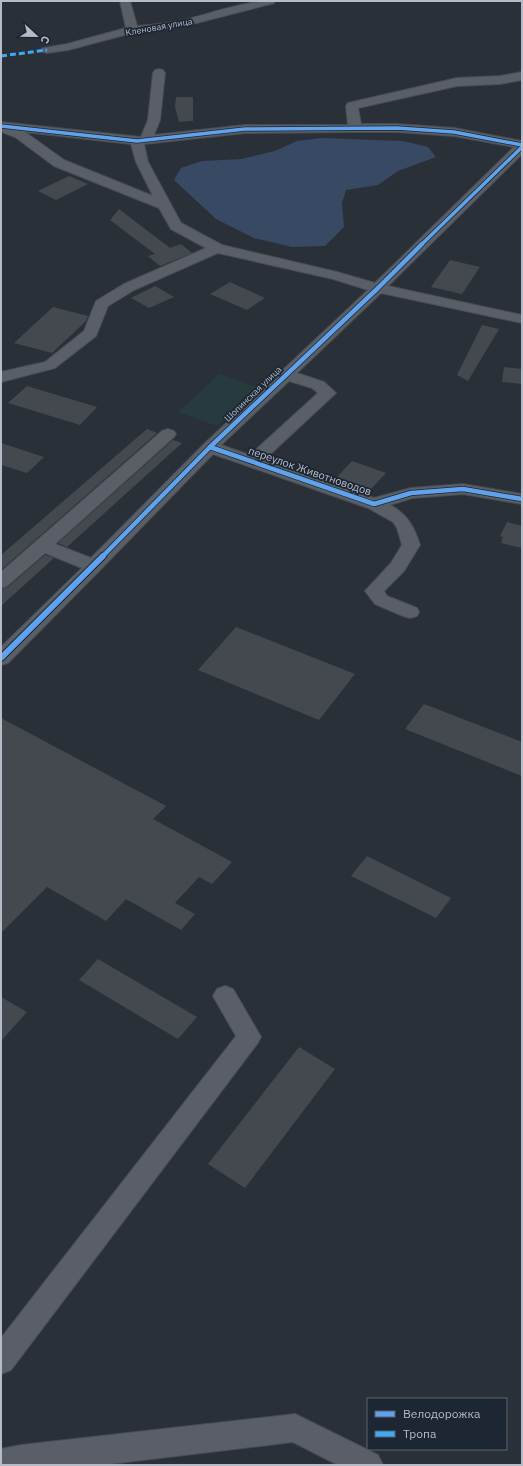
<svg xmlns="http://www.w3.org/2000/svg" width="523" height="1466" font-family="'IBM Plex Sans',sans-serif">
<rect width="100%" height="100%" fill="#2a3038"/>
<!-- green -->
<path fill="#273a3e" d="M219 374 257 387 217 426 178 412Z"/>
<!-- water -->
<path fill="#384963" d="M322 138 403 141 428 147 436 157 398 171 378 185 346 190 342 203 344 227 325 246 292 247 254 238 216 219 174 180 181 168 202 161 241 159 275 151 297 141Z"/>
<!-- building -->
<g fill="#444950">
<path d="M176 97H193V121L179 122 175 107Z"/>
<path d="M69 176 88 184 56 200 38 191Z"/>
<path d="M119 209 170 248 181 244 192 253 160 266 148 256 155 254 110 220Z"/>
<path d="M450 260 480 267 462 294 431 287Z"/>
<path d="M230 282 265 298 247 310 210 294Z"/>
<path d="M155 286 174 297 149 308 131 298Z"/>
<path d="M53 307 88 316 86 321 52 353 14 343Z"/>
<path d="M482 325 499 329 468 381 457 375Z"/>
<path d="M504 367 522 369V384L502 382Z"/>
<path d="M27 386 97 407 80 425 8 403Z"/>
<path d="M147 429 157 433 1 570V555Z"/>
<path d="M173 440 182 443 67 547 58 543Z"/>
<path d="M1 443 44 457 27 473 1 465Z"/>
<path d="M352 461 386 473 371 489 337 477Z"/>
<path d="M507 522 522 526V548L501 543 503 537 500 536Z"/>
<path d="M45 555 54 558 1 606V589L8 587Z"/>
<path d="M236 627 355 674 319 720 198 670Z"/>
<path d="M424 704 522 742V776L405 729Z"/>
<path d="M1 718 166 806 153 819 232 862 212 884 199 877 175 903 195 914 181 930 126 899 106 921 47 887 1 933Z"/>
<path d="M367 856 451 898 436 918 351 876Z"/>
<path d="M98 959 197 1017 178 1039 79 980Z"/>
<path d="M1 997 27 1012 1 1041Z"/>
<path d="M299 1047 335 1069 245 1188 208 1164Z"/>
</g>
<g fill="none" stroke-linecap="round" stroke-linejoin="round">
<defs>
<g id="minor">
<path d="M120 1H130L137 26C154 25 172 23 188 19 218 11 245 1 275 1L274 3 189 25 157 31 132 33 68 50 47 53 43 52 41 50 43 48 67 44 126 28Z"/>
<path d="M159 69 163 70 165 73 160 120 154 135 245 125H348L346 106 348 103 457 78 500 76 522 72V80L500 84 457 86 358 108 361 124H397L454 128 522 141V154L388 286 522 315V323L381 293 297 373 324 382 336 393 264 460 374 498 411 488 463 484 522 494V504L463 494 412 498 390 505C407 514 414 526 420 545L404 571 384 591 387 596 417 608 419 612 417 616 410 618 403 616 375 604 365 591 391 563 402 545 397 528 393 522 368 508 213 454 100 570 8 663 1 665V647L82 568 45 553 7 586 1 588V572L162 431 168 429 174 431 176 434 174 437 55 544 91 558 204 444 368 290 333 279 218 253 134 290 108 306 96 336 55 368 1 382V372L45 362 84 331 96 301 124 284 206 248 171 229 159 208 54 166 15 137 4 133 1 130V122L141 137 148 120 153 73 155 70ZM25 132 131 144 136 162 153 196 64 160ZM352 132H397L454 136 514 147 375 283 337 272 222 245 181 223 148 162 144 144 245 133ZM289 381 312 388 318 393 250 455 221 445Z"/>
<path d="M225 986 233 989 261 1037 257 1044 11 1370 1 1374V1338L236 1036 213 996 217 989Z"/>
<path d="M295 1414 378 1455 383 1465H338L293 1442 102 1465H1V1449L21 1445Z"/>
</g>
</defs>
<!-- minor casing -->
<use href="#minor" stroke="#484c53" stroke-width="2"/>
<!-- minor -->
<use href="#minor" fill="#5a5e66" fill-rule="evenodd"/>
<!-- quiet -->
<path stroke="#3fa9f5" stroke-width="3" stroke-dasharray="6 3" stroke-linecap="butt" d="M1 56 47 50"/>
<defs>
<g id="cycleway-far2">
<path d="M1 126 137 141 245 129 397 128 454 132 522 145"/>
<path d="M421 245 522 147"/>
</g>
<g id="cycleway-far1">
<path d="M210 447 374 504 411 493 463 489 522 499"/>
<path d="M102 557 210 447 378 288 422 244"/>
</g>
<path id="cycleway" d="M1 658 103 556"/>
</defs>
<!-- cycleway-far2 casing -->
<use href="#cycleway-far2" stroke="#1d2633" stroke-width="5"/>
<!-- cycleway-far1 casing -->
<use href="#cycleway-far1" stroke="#1d2633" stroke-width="6"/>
<!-- cycleway casing -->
<use href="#cycleway" stroke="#1d2633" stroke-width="8"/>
<!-- cycleway-far2 -->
<use href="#cycleway-far2" stroke="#60a3ed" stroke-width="3.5"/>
<!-- cycleway-far1 -->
<use href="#cycleway-far1" stroke="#60a3ed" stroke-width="4.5"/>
<!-- cycleway -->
<use href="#cycleway" stroke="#60a3ed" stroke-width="6"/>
</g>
<g text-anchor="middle" stroke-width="3.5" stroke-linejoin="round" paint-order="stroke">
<!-- far-street labels -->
<g font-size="9" fill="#b4bcc9" stroke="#1d2633">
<text transform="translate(159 27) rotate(-10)" y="3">Кленовая улица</text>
<text transform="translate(253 394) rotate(-44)" y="3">Шопинская улица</text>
</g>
<!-- street labels -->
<g font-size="11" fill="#b4bcc9" stroke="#1d2633">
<text transform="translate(310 471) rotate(19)" y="4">переулок Животноводов</text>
</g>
</g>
<!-- border -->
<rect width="523" height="1466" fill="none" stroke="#b4bcc9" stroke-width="4"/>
<!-- legend -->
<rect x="367" y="1398" width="140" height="52" fill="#1d2633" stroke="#59626f"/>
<rect x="375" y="1411" width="20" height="6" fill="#60a3ed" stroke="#59626f"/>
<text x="403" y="1418" font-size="12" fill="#b4bcc9">Велодорожка</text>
<rect x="375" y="1431" width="20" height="6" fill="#3fa9f5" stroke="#59626f"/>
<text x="403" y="1438" font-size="12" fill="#b4bcc9">Тропа</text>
<!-- north arrow -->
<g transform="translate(36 36) rotate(112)" stroke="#1d2633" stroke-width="3" paint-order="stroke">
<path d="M0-3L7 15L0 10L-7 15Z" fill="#b4bcc9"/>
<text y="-6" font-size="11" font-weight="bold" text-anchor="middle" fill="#b4bcc9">С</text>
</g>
</svg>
